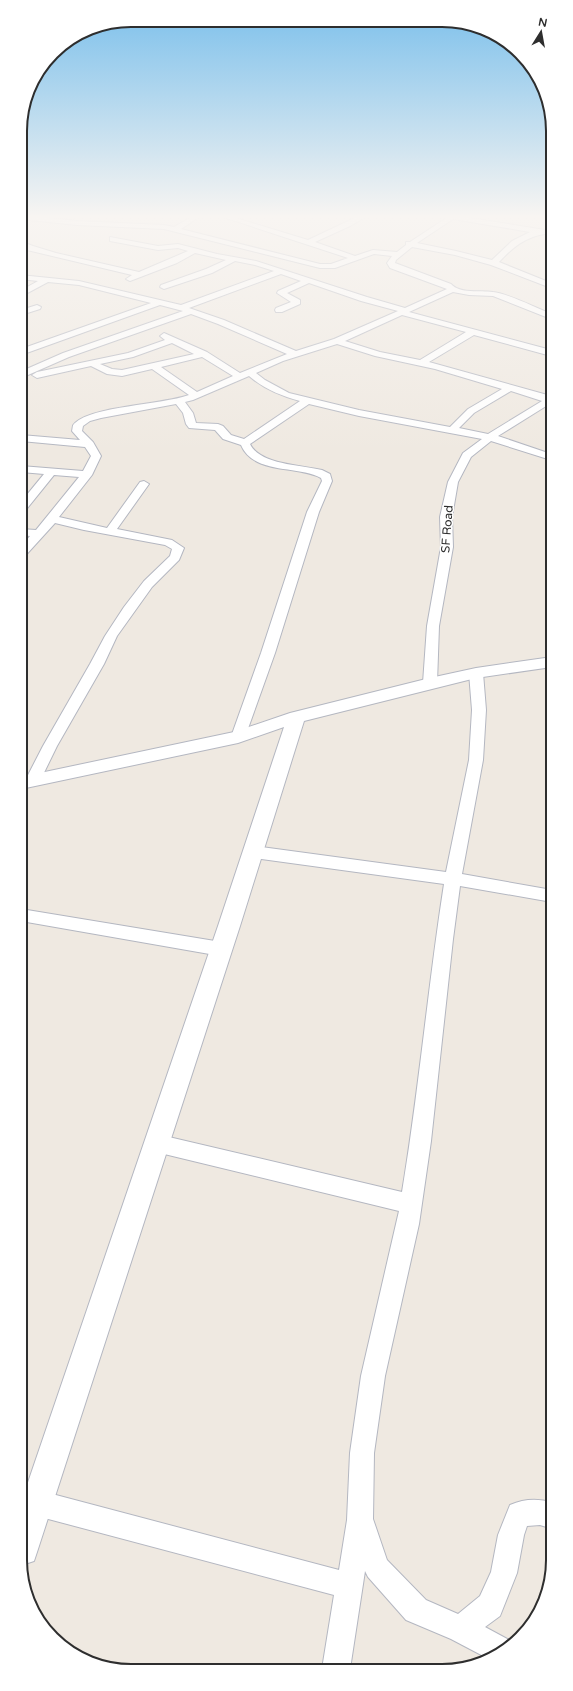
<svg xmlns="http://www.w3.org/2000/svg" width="573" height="1691" font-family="'Varela Round',sans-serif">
<rect width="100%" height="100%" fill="#efe9e1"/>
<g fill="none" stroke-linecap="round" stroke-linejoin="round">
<defs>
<g id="minor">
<path d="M20 215 77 221 164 225 174 227 195 215H202L181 229 320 264H331L348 258 217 215H226L308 240 361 215H369L350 226 315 242 355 256 373 250 397 252 406 245V242H410L451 215H458V216L545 230V234C525 237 512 248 499 262L551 283V288L491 265 455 255 412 247 396 260 395 263 451 284C460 294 480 290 493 292 506 293 537 308 551 314V319L493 296 469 295 453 292 409 312 551 350V356L474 335 429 362 551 396V403L498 436 551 454V460L491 441 471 457 458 482 452 517 453 547 439 626 437 683 435 686 430 687 425 686 423 683 427 626 441 547 440 517 448 482 463 453 482 439 359 416 309 404 250 444C260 465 302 465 322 470L330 474 332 481 319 512 275 653 245 737 243 740 238 742 233 740 231 737 261 653 307 512 322 481 321 478C297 465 254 475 241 445L223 439 215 430 189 428 186 424 183 413 176 404 101 418 90 421 83 426 82 431 93 442 101 456 92 475 59 517 107 528 140 482 144 481 149 484 117 529 172 540 184 548 179 560 152 587 117 636 104 664 57 746 39 783 34 784 29 783 26 779 43 746 90 664 105 636 124 607 144 581 170 556 172 549 165 545 84 530 55 523 25 556 21 557V547L30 536 21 535V529L36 530 79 477 54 475 25 511 21 512V502L44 474 21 472V466L83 471 91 456 85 447 21 441V435L80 440 72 431C73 428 72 425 75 423 93 406 161 405 189 395L152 369 122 376 107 374 91 366 37 378 32 375 37 372 128 353 165 340 160 336 164 333 207 352 240 373 287 354 218 324 191 314 69 357 28 375H22V371L63 353 183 311 160 305 21 355V349L151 303 79 285 48 282 20 297V291L38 281 20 279V275L79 281 181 305 274 271 255 265 235 261 212 273 164 289 160 287 161 285 206 269 226 260 195 253 177 263 130 281 126 279 132 275 27 250 20 246V241L33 246 56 253 139 272 188 251 178 248 158 250 110 241V237L158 246 178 244 217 254 256 261 367 297 405 308 447 289 390 268 387 263 392 256 374 254 335 268H320L164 229 77 225 20 219ZM453 219 530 232 512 241 492 260 456 251 417 243ZM281 274 301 281 278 291 277 293 291 302 276 308 275 310 276 312H282L300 304V300L287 293 309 283 361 301 398 311 334 339 296 351 224 320 189 308ZM402 315 466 332 420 360 380 352 345 341ZM172 343 194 354 122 370 112 369 100 364 133 357ZM337 344 375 356 435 369 502 389 468 409 450 427 359 410 289 393 265 380 256 373 283 361ZM202 357 233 376 197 392 161 367ZM249 376C264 389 281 396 300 401L244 439 231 435 223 426 218 424 196 423 193 413 185 402 193 400ZM511 391 542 401 488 434 459 428 474 413Z"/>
<path d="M37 305 41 307 40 309 21 315V310Z"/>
<path d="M476 669 481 670 483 673 486 710 483 760 462 874 552 890V902L460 886 453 939 431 1141 419 1224 385 1376 374 1453 373 1519 387 1560 426 1600 458 1614 480 1596 491 1572 498 1535 510 1505C524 1499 538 1498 553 1503V1529L540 1525 527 1526 524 1535 517 1573 500 1616 485 1627 513 1642 498 1656 489 1659 451 1639 406 1620 368 1577 365 1571 350 1669H322L334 1595 37 1516 28 1512 24 1503 28 1494 37 1490 339 1570 347 1520 350 1453 361 1376 399 1211 156 1152 149 1149 146 1143 149 1137 156 1134 402 1192C419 1090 428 986 444 884L254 858 248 856 246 852 248 848 254 846 446 872 469 760 472 710 469 673 471 670Z"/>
<path d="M21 909 221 942 227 944 230 949 227 954 221 956 21 921Z"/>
</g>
<path id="tertiary" d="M552 657V667L476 678 304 721 240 926 38 1549 34 1561 22 1565V1500L218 926 284 727 238 743 21 789V777L234 732 290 713 430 678 476 668Z"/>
</defs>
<!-- minor casing -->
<use href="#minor" stroke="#b4b7c1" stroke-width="2"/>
<!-- tertiary casing -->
<use href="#tertiary" stroke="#b4b7c1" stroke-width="2"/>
<!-- minor -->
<use href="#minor" fill="#fff" fill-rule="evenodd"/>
<!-- tertiary -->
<use href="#tertiary" fill="#fff" fill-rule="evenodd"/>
</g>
<!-- sky -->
<linearGradient id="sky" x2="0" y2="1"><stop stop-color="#7abfeb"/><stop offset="0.48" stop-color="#f8f5f2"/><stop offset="1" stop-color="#f8f5f2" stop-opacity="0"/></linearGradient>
<rect width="573" height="451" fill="url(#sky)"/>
<g text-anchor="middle" stroke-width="3" stroke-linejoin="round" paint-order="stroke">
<!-- far-street labels -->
<g font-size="12" fill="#2e2e2e" stroke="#fff">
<text transform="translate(447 529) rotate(-86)" y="4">SF Road</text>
</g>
</g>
<!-- crop -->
<path d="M0 0H573V1691H0ZM131 27H442A104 104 0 0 1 546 131V1560A104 104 0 0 1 442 1664H131A104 104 0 0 1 27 1560V131A104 104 0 0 1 131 27Z" fill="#fff" fill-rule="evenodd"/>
<path fill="none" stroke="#2e2e2e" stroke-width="2" d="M131 27H442A104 104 0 0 1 546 131V1560A104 104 0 0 1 442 1664H131A104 104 0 0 1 27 1560V131A104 104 0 0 1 131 27Z"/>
<!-- north arrow -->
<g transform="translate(541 32) rotate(11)" stroke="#ffffff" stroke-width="3" paint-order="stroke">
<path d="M0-3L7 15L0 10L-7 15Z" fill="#2e2e2e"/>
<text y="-6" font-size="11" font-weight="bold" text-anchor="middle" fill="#2e2e2e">N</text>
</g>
</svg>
